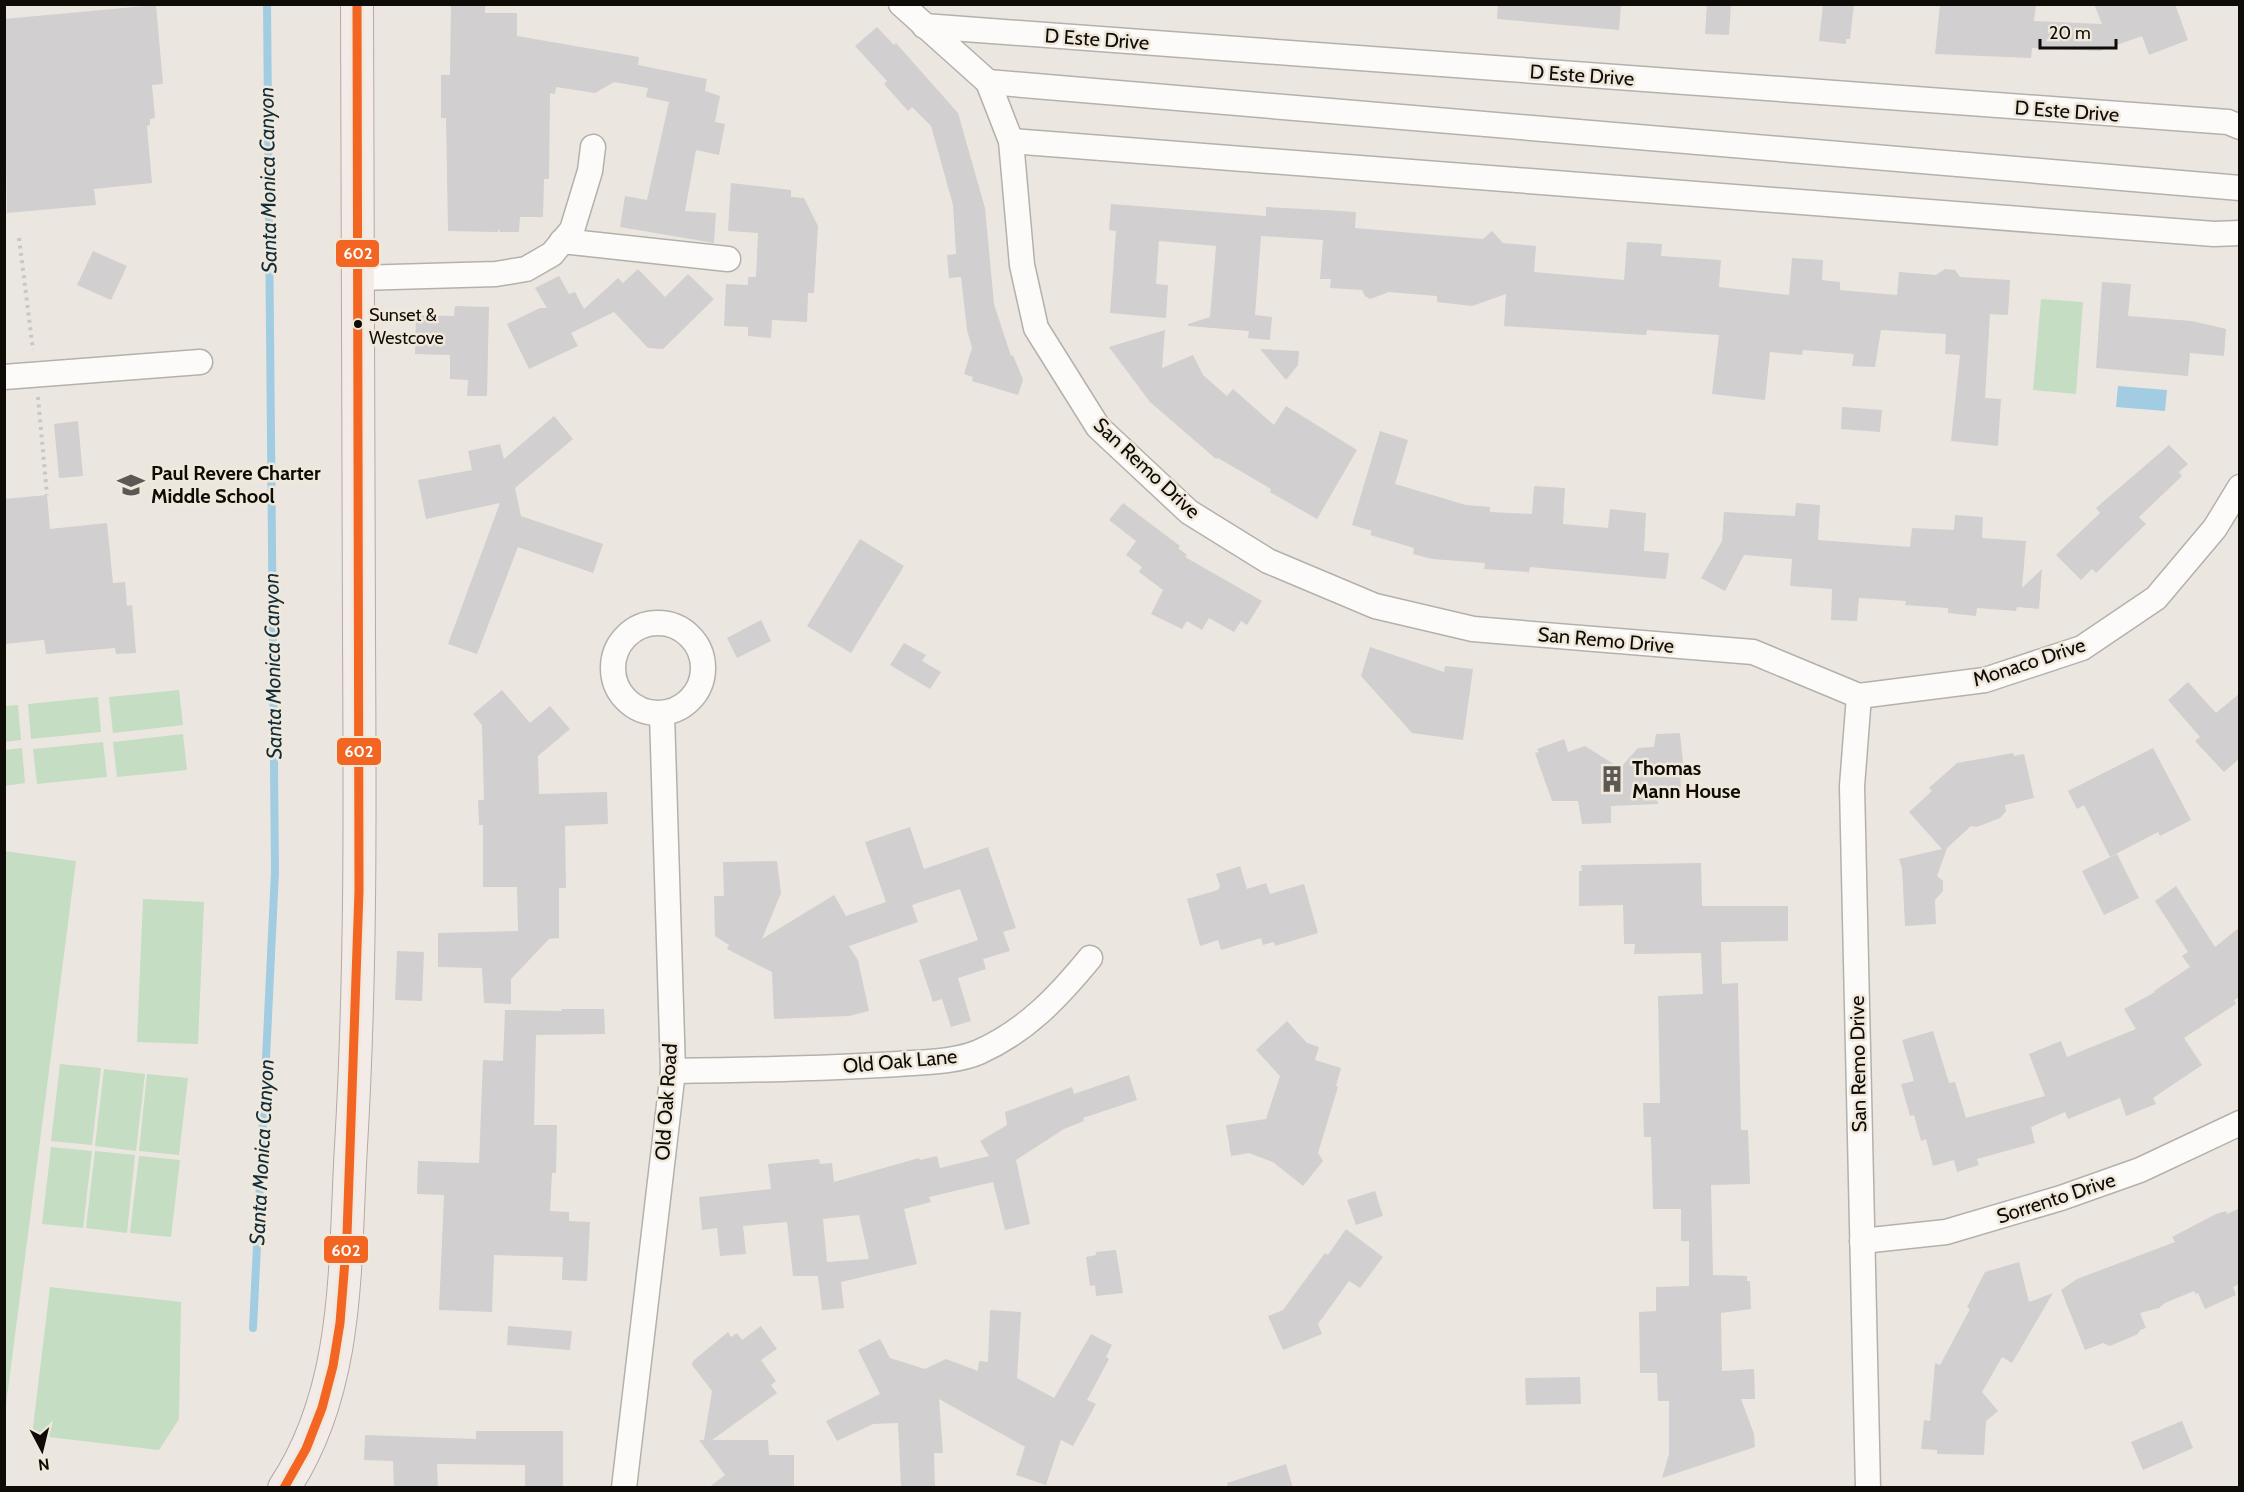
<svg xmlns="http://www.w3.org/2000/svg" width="2244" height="1492" font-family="Cabin,sans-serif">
<rect width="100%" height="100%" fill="#ebe7e0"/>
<!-- green -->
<g fill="#c5ddc2">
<path d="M2041 299 2083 302 2076 394 2033 390Z"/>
<path d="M179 690 183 725 113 733 109 697Z"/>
<path d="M98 697 101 732 31 739 28 704Z"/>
<path d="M18 705 21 740 5 742V706Z"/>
<path d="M183 734 187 770 117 777 113 742Z"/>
<path d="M103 742 107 777 37 784 33 749Z"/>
<path d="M22 748 25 783 5 786V750Z"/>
<path d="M4 851 76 861 5 1413H4Z"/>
<path d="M143 899 204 902 198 1044 137 1042Z"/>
<path d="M60 1064 101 1068 92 1145 51 1141Z"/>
<path d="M104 1069 145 1074 136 1151 95 1146Z"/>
<path d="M147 1074 188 1078 179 1155 139 1151Z"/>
<path d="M51 1147 92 1151 83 1228 42 1224Z"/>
<path d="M95 1151 135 1155 127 1233 86 1228Z"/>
<path d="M139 1156 180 1160 171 1237 130 1233Z"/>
<path d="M50 1287 181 1302 179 1419 159 1450 32 1435Z"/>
</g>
<!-- water -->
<path fill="#a2cce1" d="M2118 386 2167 390 2165 411 2116 407Z"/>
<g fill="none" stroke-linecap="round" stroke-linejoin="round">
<!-- stream -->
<path stroke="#a2cce1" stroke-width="8" d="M253 1328 275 872 267 4"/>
</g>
<!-- building -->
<g fill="#d1cfcf" fill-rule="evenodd">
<path d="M451 4H485V13H517V36L639 57 638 65 707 79 705 91 720 96 715 122 725 124 719 155 696 150 685 211 716 213 714 243 620 227 625 196 647 200 669 102 646 97 648 88 614 82 595 93 556 87 555 94 550 93 549 179H544L543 217H520L519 232H500L498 228V232L448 231 446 118H441V75H450Z"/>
<path d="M1498 4H1621L1619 30 1497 19Z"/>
<path d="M1707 4H1731L1729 35 1705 34Z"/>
<path d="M1823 4H1854L1850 39H1846V44L1819 41Z"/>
<path d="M1940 4H2036L2034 21 2102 24 2094 4H2175L2188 40 2149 55 2142 36 2100 51 2032 48 2031 58 1935 54Z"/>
<path d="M156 5 163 84 152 85 155 118 150 119V125L147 126 152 183 94 189 96 205 7 213 4 19Z"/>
<path d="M877 27 894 45 896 43 958 113 985 208 994 304 1011 356 1013 355 1023 380 1018 395 972 381 973 377 964 374 972 348 967 330 961 277 949 278 947 255 956 254 953 205 931 126 912 107 908 111 884 84 887 81 855 46Z"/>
<path d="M731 183 791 190V197L804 198 818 226 814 293H808L807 322 772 320 771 338 748 336V327L724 326 726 284 748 285V277H756L758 233 728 231Z"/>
<path d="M1111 204 1266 216V207L1325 210 1356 212 1355 228 1483 239 1492 231 1503 243 1536 246 1534 272 1624 280 1627 242 1662 244 1661 256 1721 260 1719 287 1789 295 1792 258 1823 260 1822 280 1840 282V290L1897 295 1899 272 1936 275 1945 269 1955 270 1960 277 2010 280 2008 315 1990 314 1985 398 2001 399 1998 446 1951 441 1960 355 1945 354 1946 334 1881 330 1875 367 1852 366 1854 354 1803 350 1802 355 1770 352 1765 400 1712 394 1719 335 1647 330 1646 335 1504 326 1506 294 1472 306 1437 302V296L1389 292 1370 299 1365 296 1362 290 1330 288 1331 279H1320L1323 240 1261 236 1255 315 1272 317 1270 340 1248 338 1249 331 1188 326V324L1210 317 1216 246 1159 241 1156 284 1168 285 1166 318 1110 313 1116 231 1109 230Z"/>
<path d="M93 251 127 266 111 300 77 285Z"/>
<path d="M638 269 665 297 688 274 714 299 663 349 648 348 614 312 571 333 578 346 529 369 507 324 540 308H547L535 288 559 276 569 294 575 292 584 309 618 278 623 283Z"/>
<path d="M2102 282 2131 284 2128 316 2192 321 2226 329 2224 356 2190 353 2188 376 2096 368Z"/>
<path d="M455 306 489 307 487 396H467L468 380 450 379V355L415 354 416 315 454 316Z"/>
<path d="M1165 330 1162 368 1193 355 1203 375 1227 396 1233 389 1274 425 1286 406 1357 450 1317 519 1270 492 1271 489 1218 458 1216 459 1150 402 1109 347Z"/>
<path d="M1260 349 1299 351 1298 365 1286 380Z"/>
<path d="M1842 407 1882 410 1880 432 1841 429Z"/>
<path d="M554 416 573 439 515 488 521 516 603 544 593 573 518 547 477 654 448 644 500 503 426 519 418 480 472 470 468 451 500 444 504 459Z"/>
<path d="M78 421 83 476 59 478 54 424Z"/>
<path d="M1380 431 1408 440 1395 484 1466 505 1490 507V512L1532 514 1534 486 1565 488 1563 524 1608 528 1610 509 1646 513 1644 551 1669 553 1666 579 1530 567 1529 572 1484 569 1485 563 1432 559 1413 554 1414 548 1370 535 1372 531 1352 525Z"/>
<path d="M2169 445 2188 464 2179 472 2182 476 2139 517 2146 524 2096 573 2092 569 2081 580 2056 555 2100 513 2096 508Z"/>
<path d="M47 495 50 529 107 523 113 583 125 582 127 606 132 605 136 653 116 654 115 648 46 654 44 640 4 644V499Z"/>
<path d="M1123 503 1180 546 1178 548 1187 555 1185 557 1262 601 1247 625 1241 621 1234 632 1209 618 1202 630 1187 621 1182 629 1151 614 1163 590 1139 572 1142 567 1126 555 1136 541 1109 520Z"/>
<path d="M1796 503 1820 505 1818 540 1910 547 1912 528 1954 530 1955 515 1983 517 1982 538 2026 541 2022 588 2042 569 2039 609 2017 607 2016 611 1977 608 1976 616 1948 613V608L1905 605 1906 601 1859 598 1857 621 1831 620 1832 589 1790 586 1792 559 1744 555 1725 591 1701 578 1722 541 1724 512 1795 516Z"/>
<path d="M860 539 904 566 851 653 807 626Z"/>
<path d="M761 620 771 641 737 658 727 638Z"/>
<path d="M904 643 926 655 922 661 941 672 930 689 890 665Z"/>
<path d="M1370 647 1444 672 1445 666 1473 669 1463 740 1412 733 1361 676Z"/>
<path d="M2188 682 2216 713 2240 693V758L2224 772 2195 741 2200 737 2168 700Z"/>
<path d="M502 690 530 723 550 706 570 729 538 756 539 794 607 792 608 824 565 826 566 888H559V938L549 939 511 979V1004L484 1003 482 968 438 967V933L518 931 517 887H483V825H479L478 800H484L482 725 473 714Z"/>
<path d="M1680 733 1683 763H1680L1681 796 1657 797 1658 804 1611 806V823L1582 824 1578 801H1552L1535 753 1539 752 1537 749 1564 739 1568 752 1585 746 1620 768 1638 748 1654 747 1656 734Z"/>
<path d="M2153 748 2191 820 2160 836 2158 832 2110 857 2084 805 2077 809 2068 791Z"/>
<path d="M2013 753 2014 756 2024 754 2034 798 2005 805 2006 811 2000 818 1977 827 1971 826 1947 848 1937 876 1943 881V891L1935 900 1936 924 1905 926 1902 868 1899 859 1942 849 1909 812 1932 791 1929 788 1957 763Z"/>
<path d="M910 827 924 869 988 847 1016 928 1003 932 1010 951 983 959 986 969 958 978 971 1021 951 1027 942 999 933 1002 919 960 978 940 960 889 912 905 918 922 849 946 858 960 869 1011 849 1016 774 1019 772 972 727 949 729 945 715 936 714 896H724L723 862 777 861 781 893 762 939 834 895 846 916 886 902 865 842Z"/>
<path d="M2117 854 2139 898 2104 915 2082 871Z"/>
<path d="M1701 863 1702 906H1788V941L1721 942 1722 984 1738 983 1741 1130H1748L1750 1184 1711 1185 1713 1275 1747 1276V1281H1750L1751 1309 1721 1313 1722 1371 1754 1369 1755 1399H1741L1754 1434 1755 1447 1662 1478 1669 1454V1401H1658L1657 1373H1640L1639 1312 1656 1311V1287L1689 1286V1241H1681V1209H1653L1651 1137H1644L1643 1103H1660L1658 996 1703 994 1701 953 1634 954 1635 944H1624L1623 905 1579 906V871H1582L1581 865Z"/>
<path d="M1240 866 1247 889 1266 883 1270 894 1304 884 1318 933 1275 946 1274 942 1263 945 1261 938 1221 950 1218 940 1200 946 1187 899 1218 890 1220 886 1216 874Z"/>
<path d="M2176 886 2215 947 2240 927V997L2234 1000 2236 1004 2184 1038 2202 1065 2153 1098 2156 1104 2126 1116 2120 1098 2068 1119 2065 1112 2031 1127 2035 1143 1977 1159 1979 1165 1957 1172 1954 1160 1933 1166 1926 1139 1921 1141 1914 1115 1910 1116 1901 1084 1914 1081 1902 1040 1933 1031 1949 1083 1955 1082 1966 1118 2045 1096 2029 1054 2061 1041 2067 1057 2136 1029 2124 1009 2155 992 2154 991 2190 967 2182 956 2188 952 2155 901Z"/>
<path d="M397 951 424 952 422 1001 395 1000Z"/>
<path d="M562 1009H604L605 1034 536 1035 534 1125H557L556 1173H552L550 1211 569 1212V1221L590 1222 587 1281 562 1280 563 1257 494 1255 492 1312 439 1310 444 1195 417 1194 418 1161 479 1163 483 1060 503 1061 505 1010 562 1011Z"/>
<path d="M1287 1021 1307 1043 1319 1047 1315 1060 1341 1068 1336 1086 1338 1087 1318 1153 1323 1161 1303 1186 1273 1162 1249 1153 1231 1156 1226 1125 1266 1119 1280 1076 1256 1050Z"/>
<path d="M1129 1075 1137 1100 1083 1118 1084 1121 1064 1129 1016 1160 1030 1224 1005 1230 993 1182 929 1197 931 1202 904 1209 917 1264 841 1282 844 1308 822 1310 818 1276H793L787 1222 743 1226 746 1254 720 1256 717 1228 702 1230 699 1197 771 1189 768 1164 819 1159 820 1164 832 1163 834 1182 919 1158 920 1160 937 1156 940 1168 989 1156 980 1141 1007 1125 1005 1112 1072 1087 1074 1094ZM859 1215 869 1259 827 1262 823 1219Z"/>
<path d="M1375 1191 1383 1216 1356 1225 1347 1200Z"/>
<path d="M2240 1208V1284L2233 1287 2236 1295 2205 1309 2198 1293 2196 1294 2194 1291 2165 1303 2159 1308 2140 1313 2146 1328 2140 1330 2138 1334 2110 1346 2103 1343 2085 1350 2061 1290 2077 1279 2175 1242 2172 1237 2216 1214 2226 1211 2227 1214Z"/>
<path d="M1346 1229 1383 1257 1360 1288 1349 1281 1318 1324 1322 1334 1283 1350 1268 1316 1283 1310 1325 1253 1328 1255Z"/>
<path d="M1116 1250 1123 1293 1096 1296 1095 1285 1090 1286 1086 1257 1096 1255V1252Z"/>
<path d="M2019 1262 2029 1302 2053 1293 2012 1363 2002 1357 1982 1392 1998 1411 1986 1421 1984 1455 1937 1454V1450L1921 1449 1924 1420 1930 1421 1935 1363 1940 1365 1970 1309 1967 1307 1985 1272Z"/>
<path d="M990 1310 1021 1312 1017 1378 1054 1398 1091 1334 1112 1345 1106 1357 1109 1359 1087 1400 1096 1404 1073 1446 1061 1440 1046 1485 1016 1475 1025 1447 939 1399 943 1453H934L935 1488H901L898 1423 873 1424 837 1441 826 1421 880 1394 858 1350 880 1339 890 1358 925 1369 946 1359 978 1371 979 1361 988 1362Z"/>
<path d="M508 1326 572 1331 570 1350 507 1345Z"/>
<path d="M761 1326 777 1349 761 1360 776 1381 771 1385 777 1393 712 1440H768L769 1455H794V1488H708L725 1475 699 1440H704L712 1391 692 1365 693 1361 728 1332 731 1337 737 1333 742 1340Z"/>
<path d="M1580 1377 1581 1404 1526 1405 1525 1378Z"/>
<path d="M2182 1421 2193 1448 2143 1470 2131 1442Z"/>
<path d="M476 1431H563V1488H525V1465L437 1464 438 1488H394L393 1461 364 1460 365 1435 476 1439Z"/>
<path d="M1286 1464 1293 1488H1228L1227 1483Z"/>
</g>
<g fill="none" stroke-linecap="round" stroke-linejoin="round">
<defs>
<g id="minor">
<path d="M901 4 988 82 1011 141 1022 265 1036 328 1098 427 1189 512 1268 561 1375 606 1473 629 1753 652 1859 696"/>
<path d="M924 26 2228 122 2240 127"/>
<path d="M988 82 2240 188"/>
<path d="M1011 141 2214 234 2240 233"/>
<path d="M562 241 728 259"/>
<path d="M358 278 496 274 526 269 552 254 572 230 590 171 593 147"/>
<path d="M4 377 200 362"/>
<circle cx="658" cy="668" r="45"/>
<path d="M1859 696 1852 786 1868 1488"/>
<path d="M1859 696 1985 680 2082 648 2156 598 2215 528 2240 487"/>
<path d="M673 1071C748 1070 823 1069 898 1064 923 1062 956 1062 979 1052 1026 1031 1058 997 1090 958"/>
<path d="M1862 1241 1946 1232 2061 1198 2140 1170 2240 1123"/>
<path d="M624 1488 673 1071 662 714"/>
</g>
<path id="major" d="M284 1488C351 1387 344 1263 351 1146 361 976 360 806 359 636 358 425 358 215 357 4"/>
</defs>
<!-- minor casing -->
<use href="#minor" stroke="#b4b1ab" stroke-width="27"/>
<!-- major casing -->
<use href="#major" stroke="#b6a9a3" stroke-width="34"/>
<!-- path -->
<g stroke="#c8c7c5" stroke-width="4" stroke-dasharray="3 4.5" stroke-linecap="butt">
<path d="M19 238 33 350"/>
<path d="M38 397 47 495"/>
</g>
<!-- minor -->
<use href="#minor" stroke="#fcfbfa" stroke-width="24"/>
<!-- major -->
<use href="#major" stroke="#f3ebe8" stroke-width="32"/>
<defs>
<path id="bus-1" d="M284 1488 306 1449 322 1408 333 1366 340 1323 347 1235 359 891 357 4"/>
</defs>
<!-- bus-1 casing -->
<use href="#bus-1" stroke="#f0e8db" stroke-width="14"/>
<!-- bus-1 -->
<use href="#bus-1" stroke="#f26522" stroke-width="9"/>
</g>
<!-- icons -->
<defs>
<symbol id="school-bare" viewBox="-9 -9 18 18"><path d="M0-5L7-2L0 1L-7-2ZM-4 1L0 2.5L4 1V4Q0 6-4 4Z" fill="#5c5954" stroke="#f0e8db" stroke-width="2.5" paint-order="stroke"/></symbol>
<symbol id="building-bare" viewBox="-9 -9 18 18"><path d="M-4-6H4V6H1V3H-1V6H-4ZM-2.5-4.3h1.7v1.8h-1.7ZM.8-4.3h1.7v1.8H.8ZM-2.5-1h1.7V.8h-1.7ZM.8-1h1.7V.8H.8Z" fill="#5c5954" stroke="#f0e8db" stroke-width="2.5" paint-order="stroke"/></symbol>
</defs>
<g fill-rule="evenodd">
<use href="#school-bare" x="112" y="466" width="38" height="38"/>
<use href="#building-bare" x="1593" y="760" width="38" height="38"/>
</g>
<!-- markers -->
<circle fill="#0f0c08" stroke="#f0e8db" stroke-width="2" cx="358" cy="324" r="5"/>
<g text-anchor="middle" stroke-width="5" stroke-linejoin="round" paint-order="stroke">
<!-- bus labels -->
<g font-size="18" fill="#0f0c08" stroke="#f0e8db" text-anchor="start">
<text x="369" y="321">Sunset &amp;<tspan x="369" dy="23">Westcove</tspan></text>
</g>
<!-- street labels -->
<g font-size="20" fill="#0f0c08" stroke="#f0e8db">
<text transform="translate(1097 39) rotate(4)" y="7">D Este Drive</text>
<text transform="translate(1582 75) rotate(4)" y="7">D Este Drive</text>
<text transform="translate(2067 111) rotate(4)" y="7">D Este Drive</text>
<text transform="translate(1147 468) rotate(43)" y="7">San Remo Drive</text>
<text transform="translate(1606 640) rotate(5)" y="7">San Remo Drive</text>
<text transform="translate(2029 662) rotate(-18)" y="7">Monaco Drive</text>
<text transform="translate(900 1061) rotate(-5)" y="7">Old Oak Lane</text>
<text transform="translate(1858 1064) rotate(-91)" y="7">San Remo Drive</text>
<text transform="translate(666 1102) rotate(-86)" y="7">Old Oak Road</text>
<text transform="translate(2056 1198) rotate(-18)" y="7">Sorrento Drive</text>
</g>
<!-- poi labels -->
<g font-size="20" font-weight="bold" fill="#0f0c08" stroke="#f0e8db" text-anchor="start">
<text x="151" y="480">Paul Revere Charter<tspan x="151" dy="23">Middle School</tspan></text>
<text x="1632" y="775">Thomas<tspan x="1632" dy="23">Mann House</tspan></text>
</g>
<!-- water labels -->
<g font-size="21" font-style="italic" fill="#0f2d3b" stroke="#f0e8db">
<text transform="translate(268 180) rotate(-91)" y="7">Santa Monica Canyon</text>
<text transform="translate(273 666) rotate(-91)" y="7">Santa Monica Canyon</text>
<text transform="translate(262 1152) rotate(-87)" y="7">Santa Monica Canyon</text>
</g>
</g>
<g stroke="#f0e8db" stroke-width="2">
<rect x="335" y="239" width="45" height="29" rx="6" fill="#f26522"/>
<rect x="336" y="737" width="46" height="29" rx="6" fill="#f26522"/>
<rect x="323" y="1235" width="46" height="29" rx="6" fill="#f26522"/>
</g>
<g font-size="16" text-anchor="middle" font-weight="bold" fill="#fff">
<text x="358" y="259">602</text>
<text x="359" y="757">602</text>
<text x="346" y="1256">602</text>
</g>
<!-- border -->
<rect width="2244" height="1492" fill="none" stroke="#0f0c08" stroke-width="12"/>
<!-- north arrow -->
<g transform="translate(42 1450) rotate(173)" stroke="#f0e8db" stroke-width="4.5" paint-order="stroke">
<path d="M0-4.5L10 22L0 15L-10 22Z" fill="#0f0c08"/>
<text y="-9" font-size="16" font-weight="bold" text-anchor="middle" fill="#0f0c08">N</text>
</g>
<!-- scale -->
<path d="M2040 39v9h76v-9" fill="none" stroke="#0f0c08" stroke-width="3"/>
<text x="2049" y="39" font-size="18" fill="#0f0c08" stroke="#f0e8db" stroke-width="4.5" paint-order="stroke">20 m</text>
</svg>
